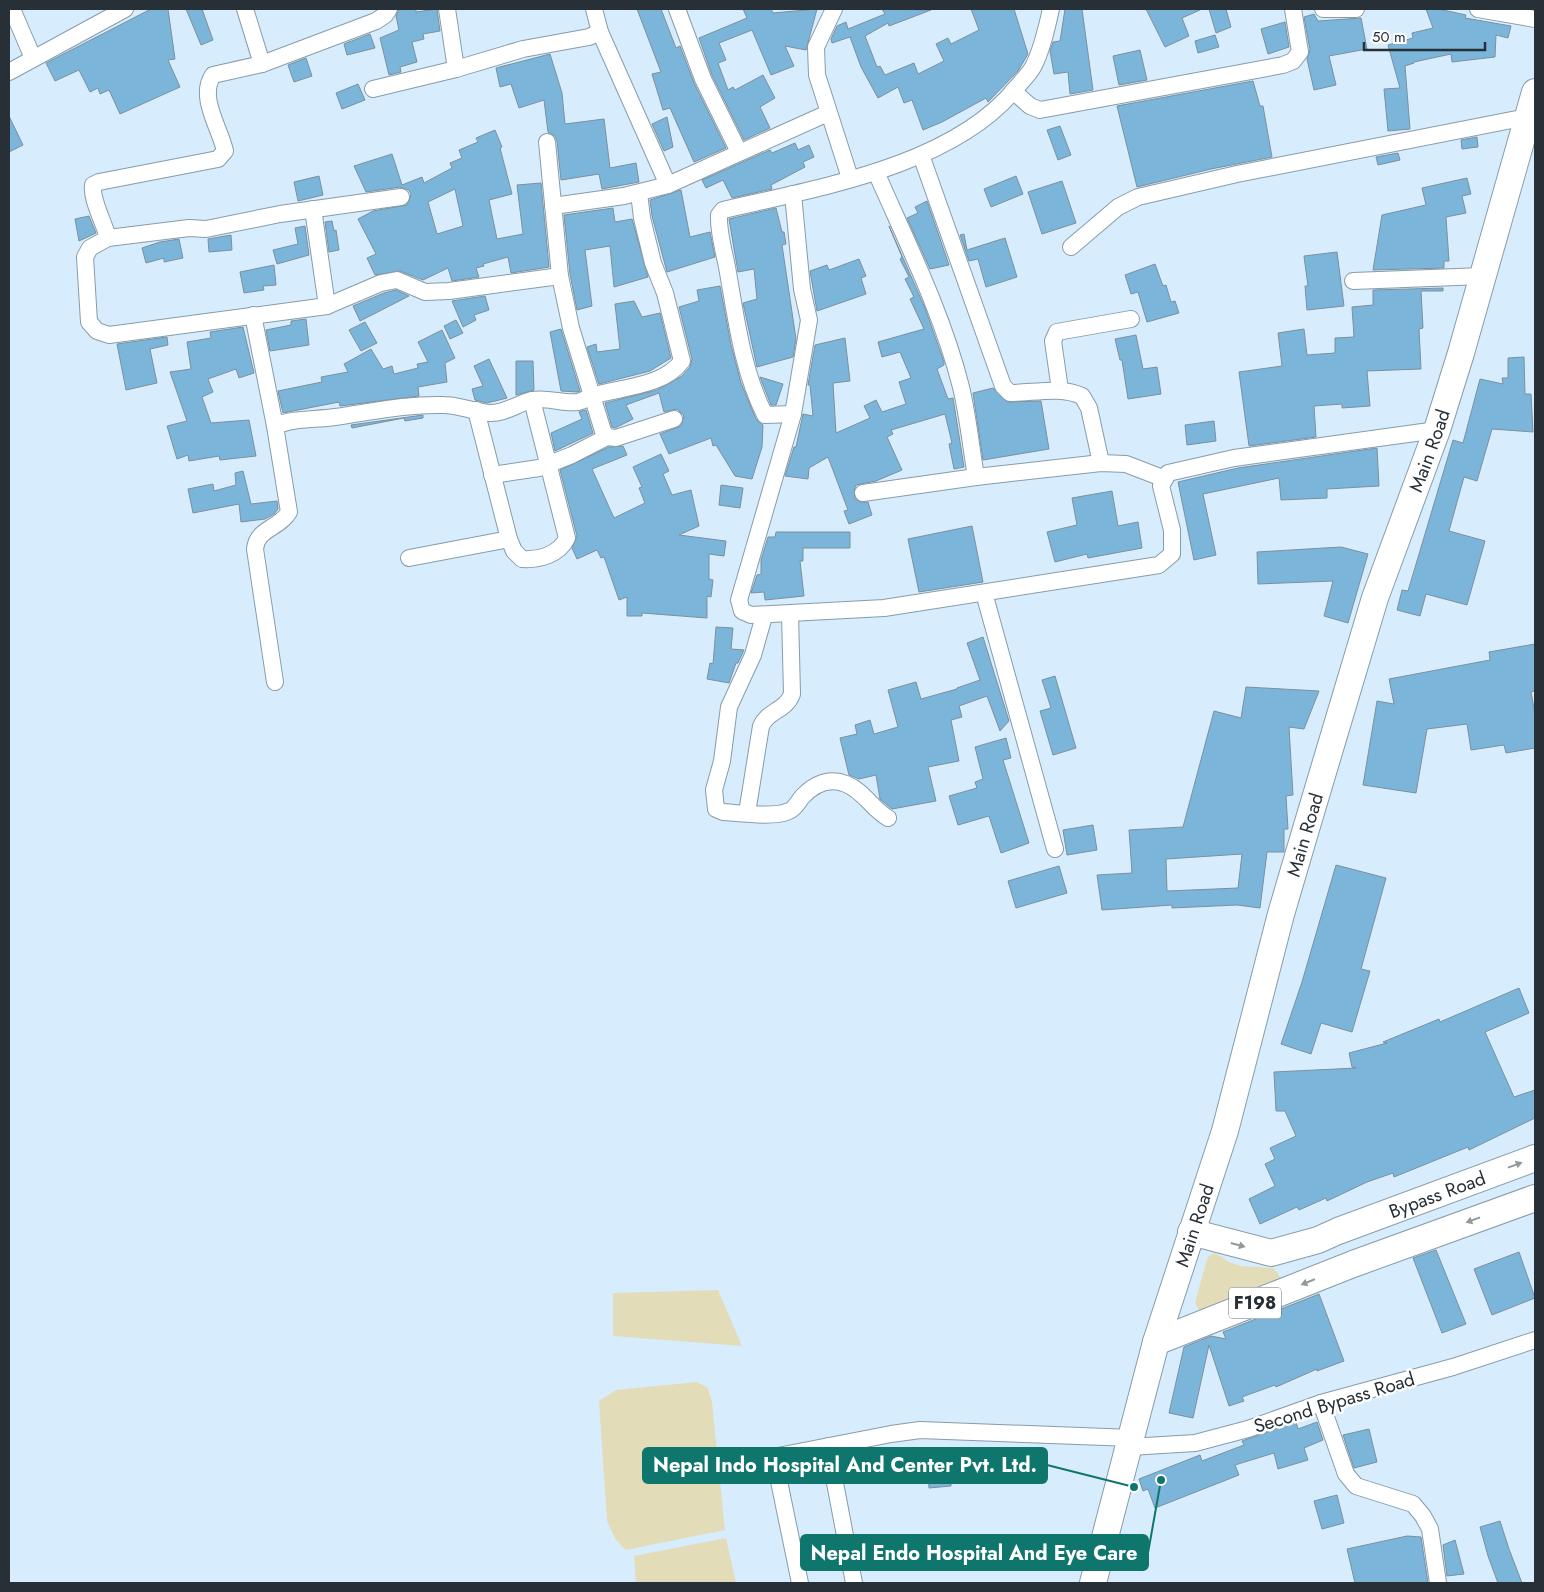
<svg xmlns="http://www.w3.org/2000/svg" width="1544" height="1592" font-family="Jost,sans-serif">
<rect width="100%" height="100%" fill="#d7edfd"/>
<!-- green -->
<g fill="#e2ddb8">
<path d="M1215 1253 1229 1262 1241 1266 1274 1268 1280 1277 1278 1282 1203 1311 1199 1310 1195 1303 1207 1259 1210 1255Z"/>
<path d="M718 1290 742 1346 613 1336V1293Z"/>
<path d="M697 1382 708 1388 712 1402 725 1530 626 1550 616 1540 607 1521 599 1401 616 1390Z"/>
<path d="M726 1538 736 1583H636L634 1556Z"/>
</g>
<!-- building -->
<g fill="#7bb5da" stroke="#7b909e" fill-rule="evenodd">
<path d="M151 9H168L175 59 168 60 180 87 120 114 109 90 100 94 98 88 90 92 79 70 55 81 46 63Z"/>
<path d="M186 9H202L213 40 201 45Z"/>
<path d="M399 9H416V12L437 9 440 31 423 34 424 39 412 42 417 62 400 67 401 72 389 75 380 38 399 30 396 16Z"/>
<path d="M637 9H661L676 48 680 46 694 83 726 148 694 162 670 108 663 110 652 74 661 72Z"/>
<path d="M743 9H771L773 13 817 9 806 50 785 46 794 66 771 75 752 30 719 43 726 60 718 63 728 90 733 87 735 90 763 75 775 98 760 107 770 128 744 140 712 75 699 38 747 18Z"/>
<path d="M882 9 931 10 889 26 888 23 865 36 877 67 880 66 885 75 914 63 918 74 944 61 936 44 948 38 951 44 979 30 971 9H1014L1028 54 1018 71 988 102 986 98 942 122 923 130 912 100 904 103 898 87 878 98 861 67 850 37 832 43 831 39 837 26 846 22 848 29 885 14Z"/>
<path d="M1065 9H1082L1093 90 1070 94 1068 72 1054 74 1050 51 1053 42 1060 41Z"/>
<path d="M1146 9H1202L1182 18 1189 36 1165 47Z"/>
<path d="M1209 9H1226L1231 27 1216 33Z"/>
<path d="M1426 9H1438L1466 15 1465 18 1511 26 1508 38 1496 35 1495 57 1452 62 1451 54 1414 62V63L1405 66 1410 129 1388 131 1384 89 1400 88 1388 45 1413 38 1412 33 1433 28Z"/>
<path d="M1314 14 1318 21 1361 18 1367 49 1329 56 1336 85 1314 90 1307 59 1310 50 1304 17Z"/>
<path d="M1285 22 1289 47 1268 54 1261 29Z"/>
<path d="M370 34 375 48 347 55 344 44Z"/>
<path d="M1215 35 1219 47 1198 53 1195 41Z"/>
<path d="M1140 50 1147 80 1119 85 1113 56Z"/>
<path d="M550 54 562 93 565 124 604 119 610 168 636 163 639 182 602 189 599 174 561 180 557 141 555 136 548 132 544 100 519 108 511 84 500 87 496 68Z"/>
<path d="M306 58 312 76 294 82 288 65Z"/>
<path d="M1253 81 1260 106H1263L1272 157 1211 169 1137 187 1117 106Z"/>
<path d="M358 84 365 100 342 109 336 93Z"/>
<path d="M9 116 23 145 9 152Z"/>
<path d="M667 117 673 147 664 151 652 124Z"/>
<path d="M1060 126 1071 155 1058 160 1047 130Z"/>
<path d="M495 130 502 147 500 148 512 194 489 200 497 239 523 234 517 185 541 183 549 267 511 273 508 257 483 264 484 266 476 268 479 277 452 281 448 268 423 280 400 271 375 275 367 258 376 254 358 219 373 211 407 205 411 195 409 190 400 187 366 192 354 166 392 154 402 185 422 177 424 183 452 168 450 163 462 158 459 150 478 142 476 138ZM455 189 463 226 437 234 428 202Z"/>
<path d="M1477 137 1478 147 1462 149 1461 140Z"/>
<path d="M795 143 798 150 809 145 814 157 803 162 805 167 771 185 772 189 732 198 723 180 706 188 702 180 770 150 772 153Z"/>
<path d="M1398 153 1400 160 1378 165 1376 157Z"/>
<path d="M319 176 323 195 298 201 294 182Z"/>
<path d="M1016 176 1023 194 991 207 984 189Z"/>
<path d="M1467 178 1471 194 1462 196 1466 213 1446 217 1449 261H1444V268L1373 270 1382 215 1426 205 1422 188Z"/>
<path d="M1062 181 1076 223 1042 234 1028 192Z"/>
<path d="M681 190 690 237 710 232 715 257 667 272 652 216 650 200Z"/>
<path d="M927 201 949 265 930 269 907 218 918 213 915 207Z"/>
<path d="M613 208 615 222 632 219 648 277 614 287 610 246 585 250 592 306 577 310 570 274 564 215Z"/>
<path d="M776 208 782 232H784L786 244 782 245 796 339 793 357 757 367 743 303 757 299 754 269 738 272 729 219Z"/>
<path d="M89 216 96 233 79 241 75 219Z"/>
<path d="M332 221 334 231 336 230 339 250 329 252 325 222Z"/>
<path d="M305 226 309 255 277 264 273 250 298 244 295 228Z"/>
<path d="M889 226 925 308 944 362V365L937 369 948 399 953 398 964 467 954 469 949 444 952 443 945 414 891 430 893 434 887 437 902 470 876 481 856 485 854 490 855 499 860 502H868L872 515 849 524 844 511 848 510 828 457 809 468 808 479 785 476 794 447H796L803 414 813 416 810 385H808L815 345 845 338 850 381 833 383 836 433 870 418 864 406 876 400 882 412 906 404 899 382 911 378 900 352 882 357 878 342 924 329 910 299 914 297 905 279 909 277 900 259 902 257Z"/>
<path d="M964 234 967 250 1005 238 1017 277 986 287 978 259 969 261 960 235Z"/>
<path d="M231 235 232 250 209 252 208 239Z"/>
<path d="M179 239 183 258 164 262V258L146 263 142 248 160 242Z"/>
<path d="M1337 252 1344 306 1307 310 1305 286H1308L1304 256Z"/>
<path d="M859 259 866 276 861 278 866 294 817 311 810 271 827 265 829 270Z"/>
<path d="M1155 264 1163 286 1166 285 1171 302 1175 301 1179 313 1147 322 1138 292 1131 294 1125 275Z"/>
<path d="M274 265 276 285 263 286 264 290 244 293 240 272Z"/>
<path d="M720 286 731 345 741 383 756 419 763 425 762 447 752 479 735 476 716 445 713 446 711 438 669 454 660 434 681 426 684 416 677 409 664 412 659 393 626 405 633 419 615 428 612 427 605 403 657 390 682 376 690 367 692 359 679 307 699 301 697 290Z"/>
<path d="M1443 288V291H1421L1423 328 1419 329 1421 369 1367 371 1370 406 1342 408V404L1314 406 1316 437 1249 446 1239 372 1282 366 1278 333 1304 329 1307 355 1335 353V338L1354 337 1352 307 1373 305V290Z"/>
<path d="M396 290 409 296 360 321 353 306 384 293Z"/>
<path d="M485 296 489 310 474 315 476 320 463 327 452 301Z"/>
<path d="M634 301 642 317 660 313 671 358 650 371 599 384 587 347 596 344 597 352 620 349 615 304Z"/>
<path d="M306 319 309 345 270 351 266 330 291 325V321Z"/>
<path d="M456 320 463 333 450 339 444 326Z"/>
<path d="M365 322 377 343 361 351 349 330Z"/>
<path d="M243 327 254 373 239 378 236 369 208 379 213 392 202 397 211 423 249 420 256 456 220 460 219 456 189 461 188 455 177 459 167 426 187 421 170 372 191 369 187 342 211 338 210 332Z"/>
<path d="M561 329 580 391 577 392 561 391 550 332Z"/>
<path d="M442 330 455 358 445 363 447 382 418 387 419 396 340 406 339 402 283 413 278 391 322 382 321 377 348 372 344 364 371 349 383 369 392 366 394 374 418 368 417 364 428 362 418 342Z"/>
<path d="M1136 335 1143 369 1157 367 1161 394 1128 399 1122 360H1120L1115 339Z"/>
<path d="M167 337 168 345 150 349 157 383 126 390 117 344Z"/>
<path d="M1524 357 1525 394H1531L1533 432 1492 429 1477 481 1464 477 1449 531 1485 541 1467 605 1426 594 1420 616 1397 610 1402 590 1408 591 1453 440 1463 443 1480 379 1503 384 1502 378H1508V358Z"/>
<path d="M489 359 507 398 487 403 475 400 472 389 483 386 474 366Z"/>
<path d="M516 361H533L534 390 516 395Z"/>
<path d="M760 377 783 384 776 405H771Z"/>
<path d="M993 388 1007 402 1041 401 1049 449 983 460 973 393Z"/>
<path d="M586 410 593 433 555 451 551 433 582 419 579 412Z"/>
<path d="M423 415V418L405 421 404 418 352 428 351 425Z"/>
<path d="M1214 421 1216 441 1187 445 1185 425Z"/>
<path d="M623 446 627 455 592 469 614 518 645 503 639 488 642 487 633 467 661 454 669 471 663 474 672 495 691 490 699 526 679 535 726 541 724 556 709 554V579L713 580 711 597 707 596V618L642 613V616H627V597L619 600 604 557 601 558 597 550 577 559 572 548 577 536 560 470 609 447Z"/>
<path d="M1377 448 1379 486 1327 489V498L1281 500 1279 478 1203 494 1216 555 1194 560 1178 482 1238 468Z"/>
<path d="M243 471 251 504 277 501 278 509 274 514 265 519 241 522 239 504 193 513 188 489 213 484 214 491 236 485 235 473Z"/>
<path d="M721 485 743 488 740 508 719 505Z"/>
<path d="M1112 491 1118 526 1138 522 1142 548 1088 558 1087 554 1055 562 1047 532 1077 525 1072 498Z"/>
<path d="M972 526 983 582 919 592 908 539Z"/>
<path d="M776 532H850V548H803V561H800L804 596 765 600 764 592 751 593 757 575 761 574V560L768 537H775Z"/>
<path d="M1341 547 1368 554 1348 623 1324 616 1333 581 1258 584 1257 552Z"/>
<path d="M716 627 733 628 731 649 744 650 738 663H736L729 683 707 679 710 663 713 664Z"/>
<path d="M983 637 1009 721 1000 731 987 696 959 706 962 717 951 720 959 761 928 767 936 801 892 809 880 799 876 775 859 779 849 775 840 738 857 734 855 725 870 720 874 734 898 727 888 690 916 682 921 699 957 689V688L980 680 967 643Z"/>
<path d="M1535 644V691L1531 692 1535 714V748L1506 753 1504 745 1471 750 1467 724 1427 729 1416 793 1363 785 1377 701 1394 704 1389 679 1490 660 1489 652Z"/>
<path d="M1055 676 1076 748 1053 755 1040 711 1051 708 1042 680Z"/>
<path d="M1246 687 1319 691 1304 729 1289 727 1293 795 1286 796 1288 829H1284V852H1267L1260 908 1237 905 1172 908V905L1102 910 1097 875 1132 873 1129 830 1183 827 1214 711 1241 718ZM1242 854 1238 888 1167 891 1166 859Z"/>
<path d="M1006 738 1011 758 1003 760 1029 843 1001 853 989 816 958 825 949 796 977 788 975 782 983 779 975 747Z"/>
<path d="M1093 825 1097 850 1067 855 1063 830Z"/>
<path d="M1336 865 1386 878 1361 969 1370 971 1352 1032 1321 1023 1311 1054 1281 1044 1302 982Z"/>
<path d="M1059 866 1067 893 1016 908 1008 881Z"/>
<path d="M1519 988 1529 1013 1485 1032 1514 1097 1535 1090V1118L1469 1150 1468 1147 1394 1177 1393 1173 1367 1182 1327 1201 1326 1198 1299 1210 1297 1207 1260 1224 1249 1199 1275 1186 1265 1164 1275 1159 1270 1148 1296 1136 1285 1111H1276L1274 1072 1356 1068 1352 1067 1349 1053 1387 1043 1383 1042 1439 1019 1440 1022Z"/>
<path d="M1436 1250 1466 1324 1442 1333 1413 1258Z"/>
<path d="M1519 1252 1535 1298 1492 1315 1474 1269Z"/>
<path d="M1319 1294 1344 1361 1317 1371V1369L1276 1387 1275 1385 1242 1397 1244 1401 1229 1406 1209 1345 1193 1418 1169 1413 1184 1347 1211 1336 1226 1339 1223 1332Z"/>
<path d="M1296 1422 1298 1429 1317 1422 1323 1440 1304 1448 1308 1460 1278 1469 1274 1453 1235 1465 1239 1475 1155 1508 1148 1489 1143 1491 1139 1479 1200 1455 1202 1461 1244 1445 1242 1441Z"/>
<path d="M1369 1429 1377 1462 1354 1468 1343 1435Z"/>
<path d="M950 1451 951 1486 929 1488 927 1452Z"/>
<path d="M1337 1495 1344 1523 1322 1529 1314 1501Z"/>
<path d="M1500 1521 1509 1549 1522 1583H1498L1488 1556 1480 1527Z"/>
<path d="M1027 1535 1029 1555 994 1559V1568L934 1570 933 1542 1010 1539V1537Z"/>
<path d="M1407 1536 1421 1537 1428 1583H1355L1347 1549Z"/>
<path d="M1455 1540 1464 1574 1447 1576 1443 1545Z"/>
</g>
<g fill="none" stroke-linecap="round" stroke-linejoin="round">
<defs>
<g id="street">
<path d="M12 9 33 58"/>
<path d="M245 9 262 64 213 75C198 97 220 128 225 151L218 159 99 182 93 185C91 200 104 222 108 238L90 248 85 257 89 322 97 331 109 335 327 306 381 283 397 280 425 292 449 291 560 276"/>
<path d="M447 9 456 69 523 49 589 37 600 32"/>
<path d="M594 9 600 32 668 185"/>
<path d="M677 9 703 79 739 152"/>
<path d="M834 9 816 47 817 75 850 178"/>
<path d="M1323 9H1356"/>
<path d="M1478 9 1535 19"/>
<path d="M262 64 376 21 385 15 389 9"/>
<path d="M9 72 125 9"/>
<path d="M373 89 456 69"/>
<path d="M1013 91 1030 106 1040 110 1283 65 1293 61 1300 52 1293 9"/>
<path d="M547 142 560 276 571 328 603 431 607 437 616 438 674 419"/>
<path d="M921 155 1003 386 1010 393C1034 393 1060 386 1082 396L1089 408 1101 463"/>
<path d="M876 172C907 243 942 312 961 387 968 416 971 447 976 477"/>
<path d="M793 194 802 289 809 320 793 414 739 600 742 611 751 615 884 608 1159 565 1172 554V530L1161 486 1168 473 1234 458 1437 430"/>
<path d="M553 206 624 196 668 185 828 113"/>
<path d="M313 209 327 306"/>
<path d="M108 238 189 228 206 229 280 214 401 197"/>
<path d="M1071 247 1118 207 1138 197 1237 174 1527 117"/>
<path d="M1353 281 1483 276"/>
<path d="M253 315 275 426"/>
<path d="M1060 390 1053 341 1057 332 1131 319"/>
<path d="M476 410 509 539 514 551 522 559C539 560 559 555 567 538L532 400"/>
<path d="M793 414 765 415C742 370 736 317 727 267 724 251 718 232 719 215L723 210C817 188 953 166 1016 88 1022 81 1029 74 1033 67 1042 50 1047 27 1051 9"/>
<path d="M492 475 539 468 572 455 607 437"/>
<path d="M863 493 976 477 1101 463 1126 464 1165 479"/>
<path d="M409 558 509 539"/>
<path d="M984 593 1055 849"/>
<path d="M764 616 753 655 729 707 722 761 714 790 716 809 723 812C739 813 775 818 789 811 795 809 798 802 802 797 814 784 829 777 846 784 864 791 872 809 888 818"/>
<path d="M275 682 255 549C257 528 279 529 289 512L275 426C293 418 315 420 335 417 371 412 406 404 444 405 459 405 474 412 489 413 505 414 518 403 532 400 548 397 563 404 578 402 584 401 589 396 595 395 623 387 664 386 682 361L665 293 653 263 642 218 639 193"/>
<path d="M747 813 761 726C768 710 786 711 792 694L790 614"/>
<path d="M1321 1403 1346 1474 1356 1486 1413 1504 1423 1516 1430 1529 1438 1583"/>
<path d="M828 1446 854 1583"/>
<path d="M1130 1447 1195 1443 1248 1429 1321 1403 1453 1367 1535 1340"/>
<path d="M774 1457 800 1583"/>
<path d="M753 1461 891 1434 920 1430 1132 1438"/>
</g>
<g id="primary">
<path id="s1" d="M1191 1232 1271 1253 1318 1240 1338 1231 1535 1158"/>
<path d="M1156 1342 1353 1264 1535 1198"/>
<path id="s2" d="M1093 1583 1156 1342 1225 1131 1281 914 1306 829 1375 598 1437 430 1461 353 1535 92"/>
</g>
</defs>
<!-- street casing -->
<use href="#street" stroke="#869caa" stroke-width="18"/>
<!-- primary casing -->
<use href="#primary" stroke="#869caa" stroke-width="28"/>
<!-- street -->
<use href="#street" stroke="#fff" stroke-width="16"/>
<!-- primary -->
<use href="#primary" stroke="#fff" stroke-width="26"/>
</g>
<!-- one-way arrows -->
<defs><path id="oneway-solid" d="M-6-.8H1V-3.2L6.5 0L1 3.2V.8H-6Z" transform="scale(1.25)"/></defs>
<g fill="#93989a">
<use href="#oneway-solid" transform="translate(1515 1165) rotate(-20)"/>
<use href="#oneway-solid" transform="translate(1473 1220) rotate(160)"/>
<use href="#oneway-solid" transform="translate(1238 1245) rotate(15)"/>
<use href="#oneway-solid" transform="translate(1308 1282) rotate(158)"/>
</g>
<g text-anchor="middle" stroke-width="5" stroke-linejoin="round" paint-order="stroke">
<!-- shield labels -->
<rect fill="#fff" stroke="#686e72" stroke-width="1" x="1229" y="1287.5" width="52" height="31" rx="4"/>
<g font-size="18" font-weight="bold" fill="#273036">
<text x="1255" y="1309">F198</text>
</g>
<!-- street labels -->
<g font-size="19" fill="#273036" stroke="#fff">
<text dy="7" stroke="none"><textPath href="#s2" startOffset="1182">Main Road</textPath></text>
<text dy="7" stroke="none"><textPath href="#s2" startOffset="778">Main Road</textPath></text>
<text dy="7" stroke="none"><textPath href="#s1" startOffset="259">Bypass Road</textPath></text>
<text dy="7" stroke="none"><textPath href="#s2" startOffset="372">Main Road</textPath></text>
<text transform="translate(1334 1402) rotate(-17)" y="7">Second Bypass Road</text>
</g>
</g>
<!-- callouts -->
<path fill="none" stroke="#0f766e" stroke-width="2" d="M1134 1487L1047 1465M1161 1480L1148 1553"/>
<g fill="#0f766e" stroke="#fff" stroke-width="2">
<circle cx="1134" cy="1487" r="5"/>
<circle cx="1161" cy="1480" r="5"/>
</g>
<g fill="#0f766e" stroke="#0f766e" stroke-width="2">
<rect x="643" y="1448" width="404" height="35" rx="5"/>
<rect x="801" y="1535" width="347" height="35" rx="5"/>
</g>
<g font-size="20" text-anchor="middle" font-weight="bold" fill="#fff">
<text x="845" y="1472">Nepal Indo Hospital And Center Pvt. Ltd.</text>
<text x="974" y="1560">Nepal Endo Hospital And Eye Care</text>
</g>
<!-- border -->
<rect width="1544" height="1592" fill="none" stroke="#273036" stroke-width="20"/>
<!-- scale -->
<path d="M1364 42v8h121v-8" fill="none" stroke="#273036" stroke-width="2.5"/>
<text x="1372" y="42" font-size="15" fill="#273036" stroke="#ffffff" stroke-width="4" paint-order="stroke">50 m</text>
</svg>
